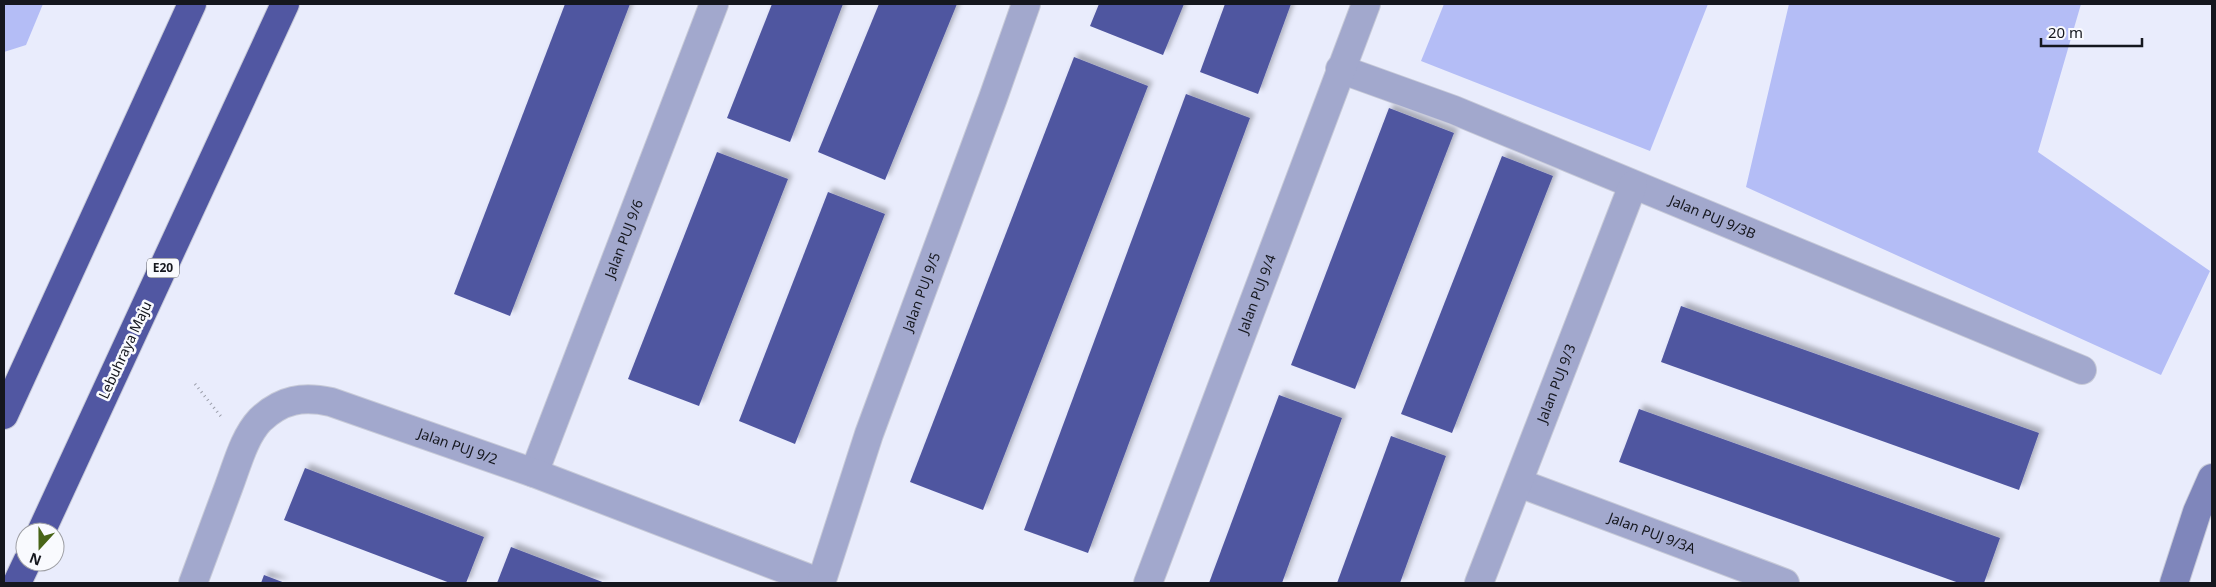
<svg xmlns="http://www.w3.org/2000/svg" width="2216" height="587" font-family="'Noto Sans',sans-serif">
<defs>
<filter id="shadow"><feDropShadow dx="4.5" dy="-4.5" stdDeviation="2.5" flood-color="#0004"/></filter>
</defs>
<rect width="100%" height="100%" fill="#e9ecfc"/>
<!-- green -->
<g fill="#b4bdf6">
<path d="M4 4H43L26 45 4 52Z"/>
<path d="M1444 4H1708L1650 151 1421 61Z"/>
<path d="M1789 4H2081L2038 152 2210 271 2161 375 1746 187Z"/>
</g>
<!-- building -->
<g fill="#5056a0" filter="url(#shadow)">
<path d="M565 4H630L510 316 454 294Z"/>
<path d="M772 4H843L790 142 727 118Z"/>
<path d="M879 4H957L885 180 818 152Z"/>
<path d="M1099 4H1184L1163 55 1090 26Z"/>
<path d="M1225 4H1291L1258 94 1200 72Z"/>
<path d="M1074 57 1148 86 983 510 910 482Z"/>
<path d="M1186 94 1250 118 1088 553 1024 530Z"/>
<path d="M1389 108 1454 133 1355 389 1291 365Z"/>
<path d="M717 152 788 179 699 406 628 379Z"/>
<path d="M1502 156 1553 176 1452 433 1401 414Z"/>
<path d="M828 192 885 214 795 444 739 421Z"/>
<path d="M1681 306 2039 433 2019 490 1661 362Z"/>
<path d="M1279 395 1342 418 1282 583H1209Z"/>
<path d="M1639 409 2000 538 1984 583H1959L1619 462Z"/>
<path d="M1391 436 1446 456 1400 583H1337Z"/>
<path d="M305 468 484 537 466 583H450L284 520Z"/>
<path d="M511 547 605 583H497Z"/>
<path d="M264 575 285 583H261Z"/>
</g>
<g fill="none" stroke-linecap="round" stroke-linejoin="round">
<defs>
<g id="minor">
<path id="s1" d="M1340 69 1454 110 2082 370"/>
<path id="s2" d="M534 473 714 4"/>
<path id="s3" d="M1519 483 1785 583"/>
<path id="s4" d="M193 583C205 551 217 518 229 486 237 465 244 437 260 420 282 399 303 396 331 402L534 473 821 583"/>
<path id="s5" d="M821 583 869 434 993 98 1026 4"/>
<path id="s6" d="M1148 583 1366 4"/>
<path id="s7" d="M1479 583 1633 185"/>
</g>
<path id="secondary" d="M2174 583 2197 512 2212 478"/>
<g id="motorway">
<path d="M4 415 192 4"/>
<path d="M41 532 285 4"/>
<path d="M17 583 27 562"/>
</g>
</defs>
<!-- minor casing -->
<use href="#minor" stroke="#c7cad8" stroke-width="30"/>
<!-- secondary casing -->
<use href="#secondary" stroke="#c7cad8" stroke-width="30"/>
<!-- motorway casing -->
<use href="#motorway" stroke="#c7cad8" stroke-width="30"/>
<!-- path -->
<path stroke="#9c9fab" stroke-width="3" stroke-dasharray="1 4" stroke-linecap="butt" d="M195 384 223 419"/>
<!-- minor -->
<use href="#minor" stroke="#a2a8cd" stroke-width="28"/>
<!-- secondary -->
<use href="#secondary" stroke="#7f86bb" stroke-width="28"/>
<!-- motorway -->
<use href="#motorway" stroke="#5157a2" stroke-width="28"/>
</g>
<g text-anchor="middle" stroke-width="5" stroke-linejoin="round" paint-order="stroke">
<!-- shield labels -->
<rect fill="#f9fafe" stroke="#595b61" stroke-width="1" x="147" y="258.5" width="32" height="19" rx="4"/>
<g font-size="12" font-weight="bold" fill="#15171e">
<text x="163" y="272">E20</text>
</g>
<!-- street labels -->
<g font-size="14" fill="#15171e" stroke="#f9fafe">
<text dy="5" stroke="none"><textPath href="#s1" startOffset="401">Jalan PUJ 9/3B</textPath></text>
<text dy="5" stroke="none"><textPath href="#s2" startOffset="251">Jalan PUJ 9/6</textPath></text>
<text dy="5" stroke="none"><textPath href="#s5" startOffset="308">Jalan PUJ 9/5</textPath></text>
<text dy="5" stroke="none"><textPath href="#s6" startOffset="309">Jalan PUJ 9/4</textPath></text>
<text transform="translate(125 350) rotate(-65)" y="5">Lebuhraya Maju</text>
<text dy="5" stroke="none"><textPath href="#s7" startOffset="214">Jalan PUJ 9/3</textPath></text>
<text dy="5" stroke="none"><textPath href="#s4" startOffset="388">Jalan PUJ 9/2</textPath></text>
<text dy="5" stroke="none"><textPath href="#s3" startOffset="142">Jalan PUJ 9/3A</textPath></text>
</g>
</g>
<!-- border -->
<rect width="2216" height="587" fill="none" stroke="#15171e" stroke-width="10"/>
<!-- north arrow -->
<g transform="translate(40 547) rotate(201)"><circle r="24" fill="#f9fafe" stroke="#9e9fa4"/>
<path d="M0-4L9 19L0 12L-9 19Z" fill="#486417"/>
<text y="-8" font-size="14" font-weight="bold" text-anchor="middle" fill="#15171e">N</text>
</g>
<!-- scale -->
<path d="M2041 38v8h101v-8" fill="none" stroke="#15171e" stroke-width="2.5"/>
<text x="2048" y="38" font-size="15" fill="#15171e" stroke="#f9fafe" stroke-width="4" paint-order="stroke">20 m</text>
</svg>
